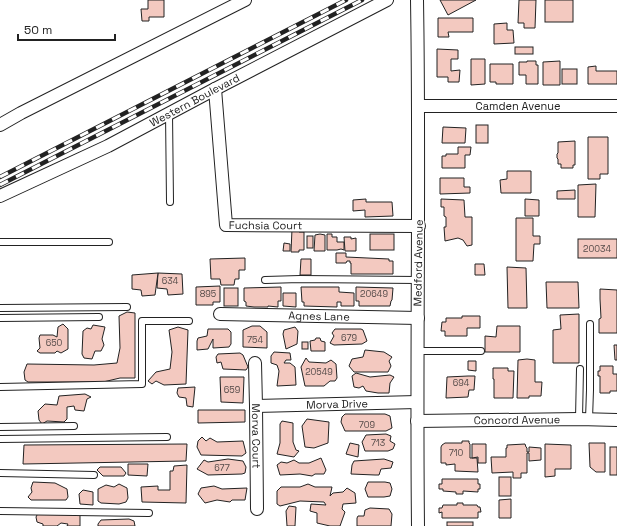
<svg xmlns="http://www.w3.org/2000/svg" width="617" height="526" font-family="'Space Grotesk',sans-serif">
<rect width="100%" height="100%" fill="#fff"/>
<!-- building -->
<g fill="#f3c9c0" stroke="#222">
<path d="M148 0H164V17H149V21H142L141 9H148Z"/>
<path d="M440 0H476L448 15Z"/>
<path d="M519 0H536L535 28H524V23H518Z"/>
<rect x="545" y="0" width="28" height="22"/>
<path d="M438 18H473V32H448L449 37H438Z"/>
<path d="M507 23V30H513L514 43 494 44V24Z"/>
<rect x="515" y="47" width="18" height="7"/>
<path d="M437 49 458 50V59H451V71L460 70 459 82H448V77H437Z"/>
<path d="M471 59H485V84L471 85Z"/>
<path d="M527 61H536V65H538V84H526V75H519V62H527Z"/>
<path d="M560 61V85H543V62Z"/>
<path d="M490 64H513V84H496V82H490Z"/>
<path d="M596 66V71H617V84H588V67Z"/>
<rect x="562" y="69" width="15" height="15"/>
<rect x="476" y="125" width="12" height="18"/>
<path d="M443 127 466 128 465 143H442Z"/>
<path d="M588 137H608V174H600V179H588Z"/>
<path d="M575 141V165H573V168H561V164H558V159L557 158V154L558 153V142Z"/>
<path d="M458 147H471L470 155H465V168H442V156H446V154H458Z"/>
<path d="M507 171H531V193H501L500 180 507 179Z"/>
<path d="M440 178H464V187H470V193L440 194Z"/>
<path d="M596 184 595 217H578V185Z"/>
<path d="M575 190V199H557V191Z"/>
<path d="M366 199V202H392L393 216 365 217V210L353 211V200Z"/>
<path d="M441 199 464 200 465 217H472V245L467 246 463 240 458 238 445 241 444 227H446V217L444 216V207H441Z"/>
<path d="M525 199 539 200V216H525Z"/>
<path d="M516 218H533V236H540V244H534L533 261H516Z"/>
<path d="M292 229H299V232H304V250H299V252H291Z"/>
<path d="M320 234 325 235V251H314L315 235Z"/>
<path d="M327 234H332V237H337V242H344V250L341 249 337 250H327Z"/>
<rect x="370" y="234" width="24" height="16"/>
<rect x="307" y="236" width="6" height="12"/>
<path d="M344 237H351V239L356 238V251H345Z"/>
<rect x="578" y="239" width="39" height="19"/>
<path d="M284 243 290 244V251H283Z"/>
<path d="M336 253H346V257L389 259V261H393V274H351V263H350V261H347L346 263H336Z"/>
<path d="M245 258V270H239V279H235L234 285H221L220 279H211L210 259Z"/>
<path d="M301 259H311V275H300Z"/>
<path d="M475 264H484L485 275H475Z"/>
<path d="M507 267 526 268 527 308H508Z"/>
<path d="M158 273 182 274 183 294 168 295 167 289 157 288Z"/>
<path d="M158 273 155 295 142 296 141 290 132 289V275Z"/>
<path d="M546 282H578L579 308H547Z"/>
<path d="M220 286V302H213V305H196V287Z"/>
<path d="M281 287V301H278V307L268 306V307H254L246 306V302L244 301V288Z"/>
<path d="M301 287H339V292L354 293V306H341V302H337V307L304 306V302H302Z"/>
<path d="M356 287 393 288 392 300 391 301 390 306H359V301H356Z"/>
<rect x="224" y="288" width="14" height="18"/>
<path d="M600 289 617 290V333H599V319L601 318 600 299Z"/>
<path d="M283 293H296V307L283 306Z"/>
<path d="M127 312 135 313V378H120L103 382H28L25 380 24 372 27 364 94 365 117 363 120 348 119 316Z"/>
<path d="M579 314V363H553V330L561 329 560 315Z"/>
<path d="M462 316H480V328H467V336H445V331H441L442 322H446V318H462Z"/>
<path d="M63 324 68 329V349L61 353 57 351 55 353H40L37 351 40 348 39 338 40 335H53L57 337 58 327Z"/>
<path d="M93 325 105 327 102 339 104 345 101 351H95L92 359 84 358 82 354 83 331 87 328 91 329Z"/>
<path d="M252 326H260L267 332V348L243 347V330Z"/>
<path d="M497 326H520V352H485V336L496 337Z"/>
<path d="M178 327 188 330 186 384 164 385 156 381 152 384 148 381 156 372 170 369 172 352 169 330Z"/>
<path d="M295 327 298 331 297 344 286 349 283 334 284 330Z"/>
<path d="M208 329H228L231 332V344L229 347 213 348V339L208 349 197 350V341L198 338 207 336Z"/>
<path d="M335 329H361L363 330 367 341 362 344 334 345 330 343 334 336 332 333Z"/>
<path d="M316 338H320L321 341 325 342V351H311L310 341 315 340Z"/>
<rect x="302" y="342" width="6" height="7"/>
<path d="M614 345H617V360H615Z"/>
<path d="M365 350 384 352 392 357 389 361 391 366 388 372H354L349 366 352 359 363 357Z"/>
<path d="M274 352 290 353 291 360H286L284 363H290L295 367 296 385 277 386 279 371 277 365 271 363V356Z"/>
<path d="M240 353 243 355 248 367 246 370 223 369 221 362 217 363 216 357 218 354Z"/>
<path d="M306 358 309 362 326 363 331 360 336 364 337 378 335 381H330L324 386H305L301 367Z"/>
<path d="M527 359 535 360V382H542L541 396H529V398H517L518 360Z"/>
<path d="M468 361H476V371L468 370Z"/>
<path d="M600 366H613V374H617V391H610V393H600V376H598V371H600Z"/>
<path d="M493 368H508V371H514L513 398H494V379H493Z"/>
<path d="M356 373 370 377 390 375 394 377 390 383 389 393H378L366 391 363 386 359 388 354 387 352 376Z"/>
<path d="M468 376H475L474 390H469L468 397 446 398 447 377Z"/>
<path d="M220 377H244L243 403 221 402Z"/>
<path d="M195 387 193 407 187 406 186 398 179 397 177 393 178 388Z"/>
<path d="M85 394 91 397 87 399 84 411 75 410 74 406 67 407V419L64 422 47 421 42 424 39 420 38 411 45 404 57 405 59 396Z"/>
<path d="M198 410H245V422L198 423Z"/>
<path d="M345 414H385L390 416 392 428 386 431H345L341 422 342 417Z"/>
<path d="M307 419 329 422 328 443 314 448 305 447 302 426Z"/>
<path d="M282 421 293 423V442L296 450 299 451 294 457 277 454 280 443V424Z"/>
<path d="M386 434 391 436 390 441 395 444 393 449 388 451H365L362 442 366 435Z"/>
<path d="M202 437 206 441 210 438 217 442 243 441 246 453 242 456 201 455 197 447 198 441Z"/>
<path d="M462 441H469V443L470 444V458H477L478 472 455 471V464L446 465V463H441V447L442 445 445 443H462Z"/>
<path d="M350 443 359 445 358 457 346 454Z"/>
<path d="M589 443H605V472H596L590 467Z"/>
<path d="M187 444 186 461 23 464 24 445Z"/>
<path d="M472 444H486V463H478V457L472 458Z"/>
<path d="M525 444 526 447 527 448V452H529V447L541 448V460L529 461V453H527V473H521V478H513V472L492 473 491 457H506V448H507V445Z"/>
<path d="M545 444 571 445V469H555V476L545 477Z"/>
<rect x="610" y="447" width="7" height="28"/>
<path d="M321 458 326 470 324 474H315L312 476 300 474 280 475 277 465 281 462 287 463 294 460 299 463H309Z"/>
<path d="M228 459 243 461 246 467 245 473 242 474 208 475 197 469 204 460 208 462Z"/>
<path d="M384 459 393 462 391 468 381 469 379 475H375L351 474 352 465 354 461Z"/>
<path d="M128 464H148L147 476 128 475Z"/>
<path d="M187 465 186 503 142 502 141 487 158 486V490H170V471H173L174 466Z"/>
<path d="M100 467H121L126 473 124 476H103L97 470Z"/>
<rect x="499" y="477" width="12" height="19"/>
<path d="M442 479H478V484H480V489H478V492L463 491V494H456V492L443 491V489H439V484H442Z"/>
<path d="M33 482 55 483 67 489 68 497 66 500H31L28 497 32 492 31 488Z"/>
<path d="M368 482H385L390 483 392 489 390 496 384 497H368L365 489Z"/>
<path d="M119 484 127 488 128 498 126 502 119 504 101 503 98 501V489L106 485 114 487Z"/>
<path d="M308 484 315 487H332L330 496 333 493 343 492 347 488 355 493 356 503 343 504 342 509 345 512 340 526H330L317 523V513L310 511 311 504 326 505 324 502 300 501 280 506 277 504V491L281 487H300Z"/>
<path d="M214 486 222 489 247 488 245 500H232L230 502 217 500 205 503 198 494 201 488Z"/>
<path d="M83 490 93 492V505L80 504 79 494Z"/>
<path d="M511 499V518H499V500Z"/>
<path d="M457 503H463V505H477L478 507H480L481 512H478V518H442V512L439 513V508H442L443 505H457Z"/>
<path d="M289 506 296 507 295 526H287L286 511Z"/>
<path d="M370 508 389 509 392 514 391 526H357V518L358 516H364L365 510Z"/>
<path d="M45 512 80 515V526H67L68 524 61 523 57 526H43V524L37 522 36 517 38 513Z"/>
<path d="M129 519 134 521 135 526H98V524L101 520Z"/>
<rect x="447" y="522" width="26" height="4"/>
</g>
<g fill="none" stroke-linecap="round" stroke-linejoin="round">
<defs>
<g id="lane">
<path d="M169 113 170 202"/>
<path d="M0 242H109"/>
<path d="M265 280 300 279 418 280"/>
<path d="M0 308 127 307"/>
<path d="M0 318 99 317"/>
<path d="M417 351H481"/>
<path d="M0 387 142 384V321H189"/>
<path d="M579 419 580 369"/>
<path d="M589 419 590 390V324"/>
<path d="M0 427 74 426"/>
<path d="M0 439 167 437"/>
<path d="M0 473 94 475"/>
<path d="M0 511 149 513"/>
</g>
<g id="street">
<path d="M417 0C420 175 416 351 418 526"/>
<path id="s1" d="M215 89 226 225 419 226"/>
<path id="s2" d="M419 106H617"/>
<path d="M0 125 21 113 245 0"/>
<path id="s3" d="M0 196 108 146 215 89 387 0"/>
<path id="s4" d="M220 314 418 318"/>
<path id="s5" d="M255 363 256 406 257 509"/>
<path id="s6" d="M256 406 417 402"/>
<path id="s7" d="M417 421 579 419 617 420"/>
</g>
</defs>
<!-- lane casing -->
<use href="#lane" stroke="#222" stroke-width="8"/>
<!-- street casing -->
<use href="#street" stroke="#222" stroke-width="14"/>
<!-- lane -->
<use href="#lane" stroke="#fff" stroke-width="6"/>
<!-- street -->
<use href="#street" stroke="#fff" stroke-width="12"/>
<defs>
<g id="rail">
<path d="M0 177 346 0"/>
<path d="M0 185 362 0"/>
</g>
</defs>
<!-- rail casing -->
<use href="#rail" stroke="#222" stroke-width="4.5"/>
<!-- rail -->
<use href="#rail" stroke="#fff" stroke-width="3" stroke-dasharray="9" stroke-linecap="butt"/>
</g>
<g text-anchor="middle" stroke-width="3" stroke-linejoin="round" paint-order="stroke">
<!-- number labels -->
<g font-size="9" fill="#564c4a">
<text x="597" y="252">20034</text>
<text x="170" y="284">634</text>
<text x="208" y="297">895</text>
<text x="374" y="297">20649</text>
<text x="349" y="341">679</text>
<text x="255" y="343">754</text>
<text x="54" y="346">650</text>
<text x="319" y="375">20549</text>
<text x="461" y="386">694</text>
<text x="232" y="393">659</text>
<text x="367" y="428">709</text>
<text x="378" y="446">713</text>
<text x="456" y="456">710</text>
<text x="222" y="471">677</text>
</g>
<!-- street labels -->
<g font-size="11" fill="#222" stroke="#fff">
<text dy="4" stroke="none"><textPath href="#s3" startOffset="217">Western Boulevard</textPath></text>
<text dy="4" stroke="none"><textPath href="#s2" startOffset="99">Camden Avenue</textPath></text>
<text dy="4" stroke="none"><textPath href="#s1" startOffset="176">Fuchsia Court</textPath></text>
<text transform="translate(418 263) rotate(-89)" y="4">Medford Avenue</text>
<text dy="4" stroke="none"><textPath href="#s4" startOffset="99">Agnes Lane</textPath></text>
<text dy="4" stroke="none"><textPath href="#s6" startOffset="81">Morva Drive</textPath></text>
<text dy="4" stroke="none"><textPath href="#s7" startOffset="100">Concord Avenue</textPath></text>
<text dy="4" stroke="none"><textPath href="#s5" startOffset="73">Morva Court</textPath></text>
</g>
</g>
<!-- scale -->
<path d="M18 34v6h97v-6" fill="none" stroke="#222222" stroke-width="2"/>
<text x="24" y="34" font-size="12" fill="#222222" stroke="#ffffff" stroke-width="3" paint-order="stroke">50 m</text>
</svg>
